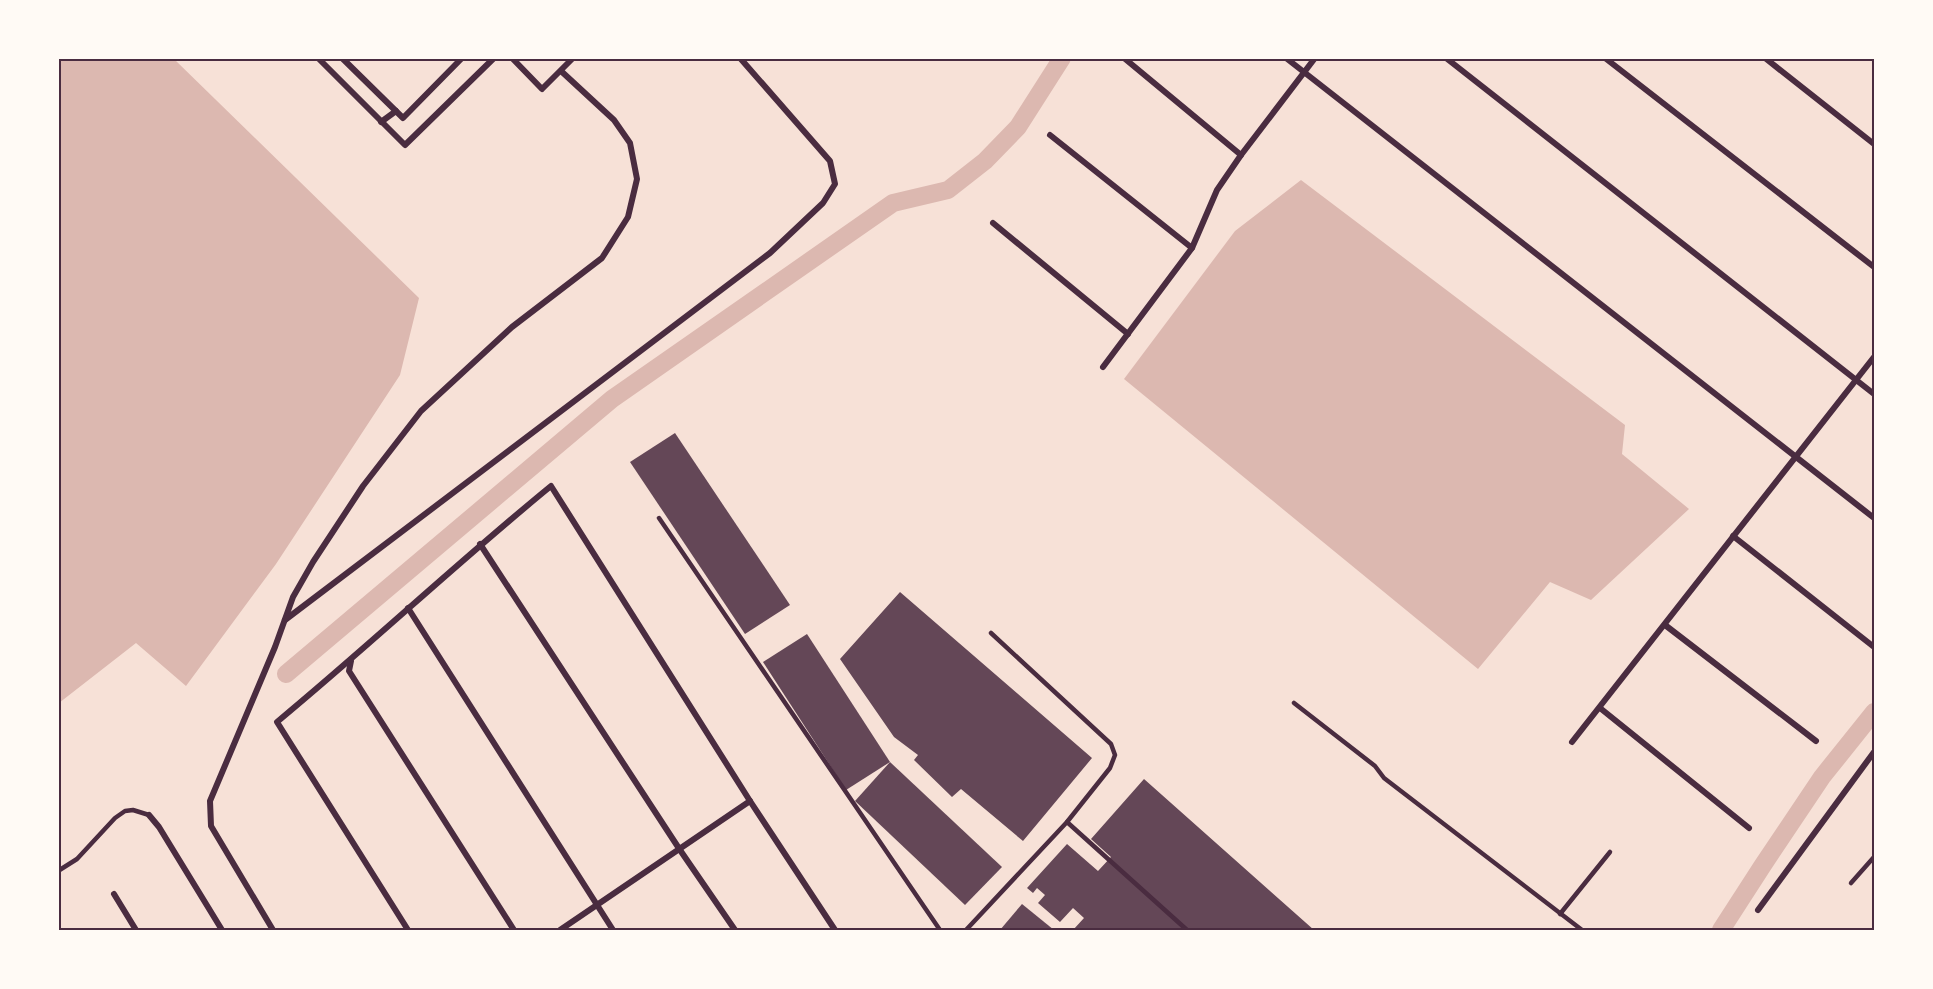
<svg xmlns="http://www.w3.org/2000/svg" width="1933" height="989" font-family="Merriweather,serif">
<rect width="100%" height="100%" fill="#f7e1d7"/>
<!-- water -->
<g fill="#dcb8b0">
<path d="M59 58 174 59 419 298 400 375 276 564 186 686 136 643 59 703Z"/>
<path d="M1301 180 1625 425 1622 454 1689 509 1591 600 1550 582 1478 669 1124 379 1235 231Z"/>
</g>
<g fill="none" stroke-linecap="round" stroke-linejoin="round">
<!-- canal -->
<g stroke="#dcb8b0" stroke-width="18">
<path d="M286 674 612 399 893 203 948 190 985 161 1018 127 1062 58"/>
<path d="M1721 930 1763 865 1822 777 1874 712"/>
</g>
</g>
<!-- building -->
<g fill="#644757">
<path d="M675 433 790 605 745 634 630 462Z"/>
<path d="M900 592 1092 758 1023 841 961 789 952 797 914 760 918 755 894 737 840 659Z"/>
<path d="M807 634 890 762 846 790 763 662Z"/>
<path d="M890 762 1002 867 965 905 855 801Z"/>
<path d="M1144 779 1314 930H1073L1084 918 1073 908 1060 922 1038 903 1045 895 1037 888 1033 893 1027 888 1067 844 1098 871 1111 857 1091 839Z"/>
<path d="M1022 904 1054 930H1000Z"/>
</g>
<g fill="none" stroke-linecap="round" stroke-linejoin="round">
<!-- service -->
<g stroke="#4a2c40" stroke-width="4.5">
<path d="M659 518 940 930"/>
<path d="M1294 703 1375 766 1384 778 1582 930"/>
<path d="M1067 822 1187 930"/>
<path d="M58 871 77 859 115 818 125 811 133 810 149 815"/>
<path d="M1851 883 1874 857"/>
<path d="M1560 914 1610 852"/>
<path d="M966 930 1067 822 1110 768 1115 755 1111 744 991 633"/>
</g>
<!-- minor -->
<g stroke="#4a2c40" stroke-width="6">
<path d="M318 58 405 145 494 58"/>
<path d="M342 58 403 118 462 58"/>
<path d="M512 58 542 89 573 58"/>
<path d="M1124 58 1241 155"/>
<path d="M1286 58 1874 518"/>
<path d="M1446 58 1874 394"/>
<path d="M1605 58 1874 267"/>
<path d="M1765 58 1874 144"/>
<path d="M381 122 396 111"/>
<path d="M1050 135 1192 248"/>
<path d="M993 223 1128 334"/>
<path d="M1103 367 1192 248 1217 190 1241 155 1315 58"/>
<path d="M1733 536 1874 647"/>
<path d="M480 544 680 850 735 930"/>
<path d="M408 608 613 930"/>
<path d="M285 620 770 253 823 203 835 184 830 161 740 58"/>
<path d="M1665 625 1816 741"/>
<path d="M351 661 349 671 514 930"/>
<path d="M1600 708 1749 828"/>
<path d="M1572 742 1874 357"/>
<path d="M149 815 159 827 222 930"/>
<path d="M114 894 136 930"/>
<path d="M1758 910 1874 752"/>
<path d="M273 930 211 826 210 801 275 647 293 597 313 562 363 486 421 411 512 327 602 258 628 217 637 179 630 143 614 120 561 71"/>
<path d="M408 930 277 722C370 645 458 562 551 486L750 801 835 930"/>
<path d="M560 930 750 801"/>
</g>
</g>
<!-- border -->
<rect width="1933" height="989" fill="none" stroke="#fffaf5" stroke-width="120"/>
<rect x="60" y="60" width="1813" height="869" fill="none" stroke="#4a2c40" stroke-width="2"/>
</svg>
